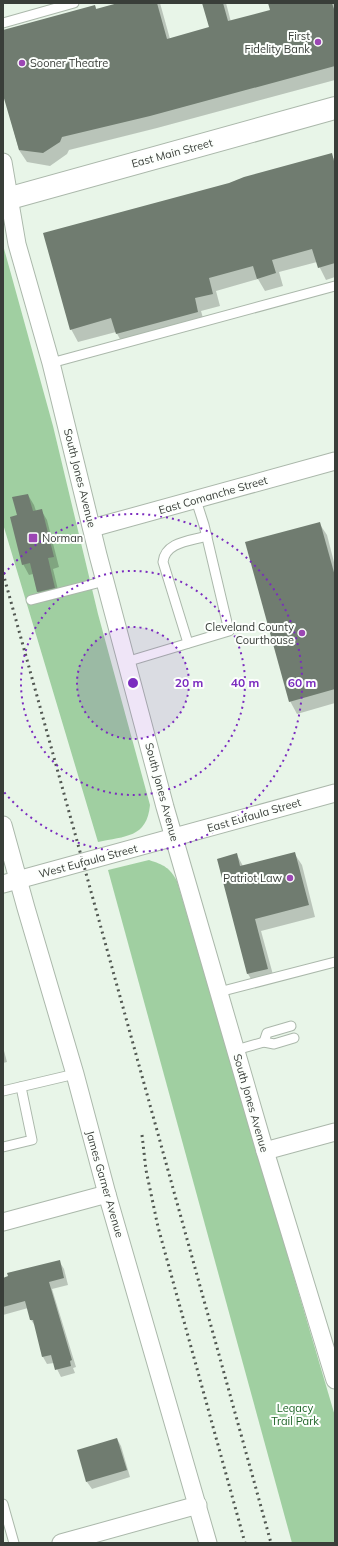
<svg xmlns="http://www.w3.org/2000/svg" width="338" height="1546" font-family="Mulish,sans-serif">
<rect width="100%" height="100%" fill="#e8f5e8"/>
<!-- green -->
<g fill="#a0cfa1">
<path d="M3 245 53 426 98 614 150 805C147 838 125 836 98 842L3 524Z"/>
<path d="M149 860C164 865 169 867 177 881L335 1416V1543H292L108 870Z"/>
</g>
<!-- shadow -->
<g fill="#0003">
<path d="M121 3H160L170 39 210 28 203 3H226L231 22 272 11 270 3H335V80L157 128 69 150 67 154 50 166 27 162 19 150 3 91V31L95 6 97 10Z"/>
<path d="M331 154 335 161V277L326 280 317 262 279 272 283 286 265 291 258 279 216 291 220 306 201 311 205 325 124 346 116 332 78 342 71 329 229 184Z"/>
<path d="M28 495 34 505 36 511 41 510 47 520 59 567 53 569 60 598 44 602 38 592 33 574 29 575 23 564 18 516Z"/>
<path d="M319 523 327 535 335 566V703L297 714 290 701Z"/>
<path d="M294 853 302 865 315 917 261 931 275 982 256 987 248 974 218 859 237 855 243 866Z"/>
<path d="M3 1047 7 1062 3 1063Z"/>
<path d="M59 1261 64 1269 68 1285 52 1289 76 1367 73 1368 75 1373 61 1377 54 1363 47 1364 43 1357 36 1327 31 1320 28 1308 3 1315V1279Z"/>
<path d="M117 1439 121 1446 130 1477 92 1489 87 1482Z"/>
</g>
<!-- building -->
<g fill="#707c70">
<path d="M118 3H157L167 39 209 27 202 3H223L228 21 270 10 268 3H332L335 12V66L150 116 62 137 60 142 43 153 19 150 3 95V30L95 5 96 9Z"/>
<path d="M332 153 335 165V263L318 268 312 249 272 260 276 273 257 279 253 266 209 278 213 294 195 298 198 312 116 334 111 318 70 330 43 233 229 183 244 177Z"/>
<path d="M28 494 33 511 42 509 54 557 48 558 55 588 37 592 30 563 22 565 10 517 17 515 12 497Z"/>
<path d="M320 522 335 576V689L289 702 245 542Z"/>
<path d="M295 852 309 905 255 919 268 969 247 974 217 859 237 853 240 866Z"/>
<path d="M60 1260 64 1278 49 1282 72 1360 70 1361 71 1366 55 1370 51 1355 42 1357 33 1320H30L25 1301 3 1307V1278L8 1276 7 1273Z"/>
<path d="M117 1438 127 1470 86 1482 77 1450Z"/>
</g>
<g fill="none" stroke-linecap="round" stroke-linejoin="round">
<defs>
<g id="lane">
<path d="M3 23 74 3"/>
<path d="M51 363 335 286"/>
<path d="M31 600 105 581"/>
<path d="M188 643 163 562C165 542 190 541 207 536"/>
<path d="M126 662 229 631 204 525 196 500"/>
<path d="M219 992 335 962"/>
<path d="M264 1042 267 1033 291 1026"/>
<path d="M236 1050 264 1042 274 1044 294 1038"/>
<path d="M3 1091 75 1074"/>
<path d="M3 1147 32 1140 21 1087"/>
<path d="M3 1504 14 1543"/>
</g>
<g id="street">
<path d="M3 162 17 244 51 363 98 555 165 807 265 1151 335 1380"/>
<path d="M92 528 335 461"/>
<path d="M3 825 26 908 75 1074 107 1194 208 1543"/>
<path d="M3 884 335 793"/>
<path d="M265 1151 335 1132"/>
<path d="M3 1222 107 1194"/>
<path d="M61 1543 198 1505"/>
</g>
<path id="secondary" d="M3 200 335 108"/>
</defs>
<!-- lane casing -->
<use href="#lane" stroke="#abb8ab" stroke-width="11"/>
<!-- street casing -->
<use href="#street" stroke="#abb8ab" stroke-width="19"/>
<!-- secondary casing -->
<use href="#secondary" stroke="#abb8ab" stroke-width="24"/>
<!-- lane -->
<use href="#lane" stroke="#fff" stroke-width="9"/>
<!-- street -->
<use href="#street" stroke="#fff" stroke-width="17"/>
<!-- secondary -->
<use href="#secondary" stroke="#fff" stroke-width="22"/>
<!-- rail -->
<g stroke="#525852" stroke-width="3" stroke-dasharray="2 4" stroke-linecap="butt">
<path d="M3 573 271 1543"/>
<path d="M142 1135 146 1170 158 1227 245 1543"/>
</g>
</g>
<!-- distance rings -->
<circle cx="133" cy="683" r="56" fill="#7b2cbf" fill-opacity=".12"/>
<g fill="none" stroke="#7b2cbf" stroke-width="2" stroke-dasharray="2 4">
<circle cx="133" cy="683" r="56"/>
<circle cx="133" cy="683" r="112"/>
<path d="M4 574A169 169 0 1 1 4 792"/>
</g>
<!-- markers -->
<g fill="#9c47b4" stroke="#fcfffc" stroke-width="1.5">
<circle cx="318" cy="42" r="4"/>
<circle cx="22" cy="63" r="4"/>
<rect x="28" y="533" width="10" height="10" rx="2"/>
<circle cx="302" cy="633" r="4"/>
<circle cx="290" cy="878" r="4"/>
</g>
<g text-anchor="middle" stroke-width="4" stroke-linejoin="round" paint-order="stroke">
<!-- poi labels -->
<g font-size="11" fill="#393e39" stroke="#fcfffc" text-anchor="end">
<text x="310" y="40">First<tspan x="310" dy="13">Fidelity Bank</tspan></text>
<text x="30" y="67" text-anchor="start">Sooner Theatre</text>
<text x="42" y="542" text-anchor="start">Norman</text>
<text x="294" y="631">Cleveland County<tspan x="294" dy="13">Courthouse</tspan></text>
<text x="282" y="882">Patriot Law</text>
</g>
<!-- street labels -->
<g font-size="11" fill="#393e39" stroke="#fcfffc">
<text transform="translate(172 153) rotate(-15)" y="4">East Main Street</text>
<text transform="translate(80 478) rotate(76)" y="4">South Jones Avenue</text>
<text transform="translate(213 495) rotate(-16)" y="4">East Comanche Street</text>
<text transform="translate(162 792) rotate(75)" y="4">South Jones Avenue</text>
<text transform="translate(254 815) rotate(-16)" y="4">East Eufaula Street</text>
<text transform="translate(88 861) rotate(-15)" y="4">West Eufaula Street</text>
<text transform="translate(251 1103) rotate(74)" y="4">South Jones Avenue</text>
<text transform="translate(105 1184) rotate(74)" y="4">James Garner Avenue</text>
</g>
<!-- park labels -->
<g font-size="11" fill="#1d6326" stroke="#fcfffc">
<text x="295" y="1412">Legacy<tspan x="295" dy="13">Trail Park</tspan></text>
</g>
</g>
<circle cx="133" cy="683" r="6" fill="#7b2cbf" stroke="#fcfffc" stroke-width="2"/>
<g font-size="12" text-anchor="middle" font-weight="bold" fill="#7b2cbf" stroke="#fcfffc" stroke-width="4" stroke-linejoin="round" paint-order="stroke">
<text x="189" y="687">20 m</text>
<text x="245" y="687">40 m</text>
<text x="302" y="687">60 m</text>
</g>
<!-- border -->
<rect width="338" height="1546" fill="none" stroke="#393e39" stroke-width="8"/>
</svg>
